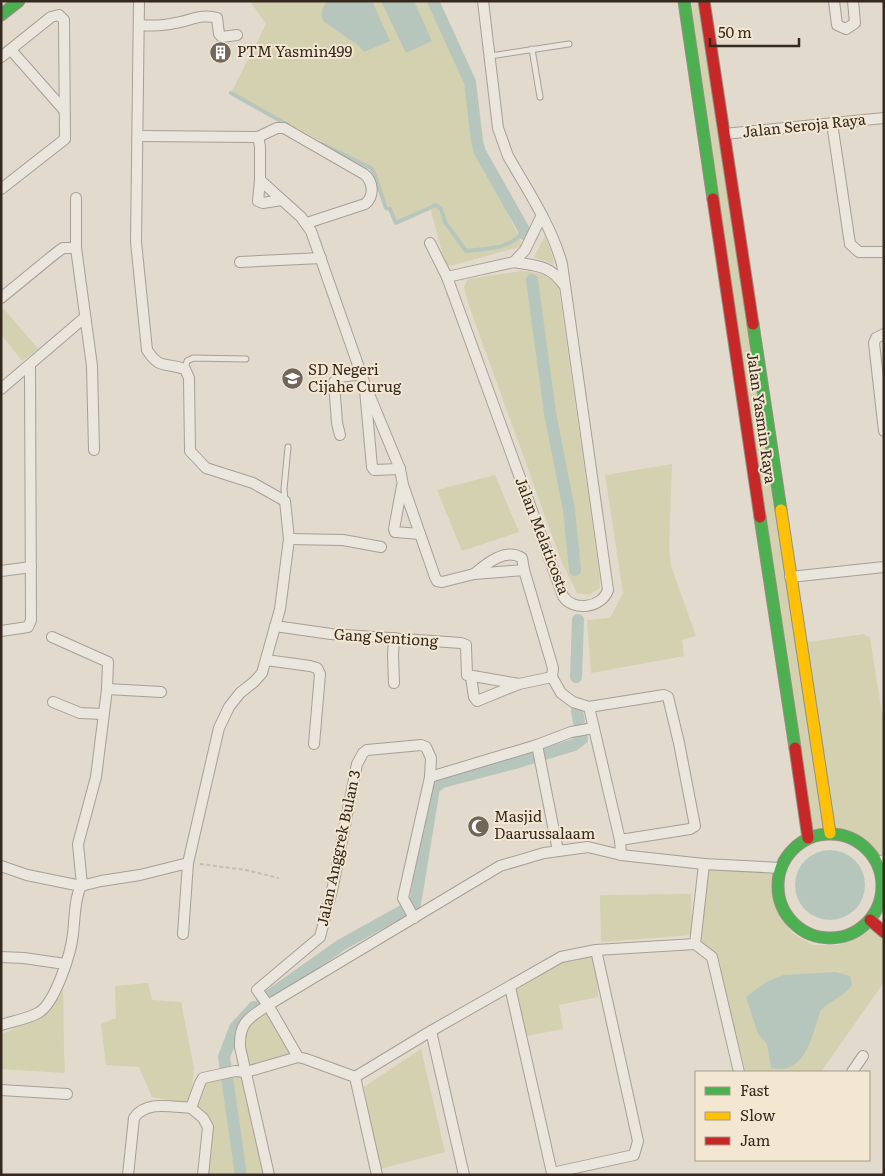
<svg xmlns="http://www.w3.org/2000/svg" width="885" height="1176" font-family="Literata,serif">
<rect width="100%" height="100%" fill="#e2dacc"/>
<!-- green -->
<g fill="#d3d1af">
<path d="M250 1H434L470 82 480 153 523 246 446 267 430 207 396 223 371 168 231 93 266 24Z"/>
<path d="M684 1H704L801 643 864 634 870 638 884 726V860L878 863C854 833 846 830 808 838Z"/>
<path d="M545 236 553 257 554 265 534 257Z"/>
<path d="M522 271C537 272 546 274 558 284L599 571 600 588 589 595 577 593 562 563 469 306 464 287 468 279Z"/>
<path d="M3 308 38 349 22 361 1 334V311Z"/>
<path d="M672 464 669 547 671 566 696 636 682 640 684 656 591 673 587 620 610 618 623 593 605 475Z"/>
<path d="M495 475 519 532 462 551 437 490Z"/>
<path d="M704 864 781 868 778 881 779 912 792 933 813 945H840L870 928 884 939V982L821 1072H746L714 956 695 944Z"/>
<path d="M691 894 692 935 601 942 600 895Z"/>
<path d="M596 950 598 997 559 1005 563 1029 521 1037 510 987 561 957Z"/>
<path d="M148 983 152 1000 181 1002 194 1068 190 1104 152 1097 139 1067 106 1065 101 1024 116 1018 115 986Z"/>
<path d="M63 987C64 1015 63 1042 65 1070L64 1073 1 1069V1035L48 1012Z"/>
<path d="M268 1005 298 1057 246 1072 269 1175H203L208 1127 191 1108 200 1083 245 1071 240 1036Z"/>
<path d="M421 1049 445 1152 380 1169 364 1087Z"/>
</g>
<!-- water -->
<g fill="#b7c6bc">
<path d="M339 1H372L390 41 364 52 359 46 323 21C321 13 321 8 327 2Z"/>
<path d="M381 1H414L432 41 406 53Z"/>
<circle cx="830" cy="885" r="35"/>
<path d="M835 972 850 976 852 985C843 998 829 1001 821 1010 819 1013 818 1020 816 1025 809 1047 800 1075 771 1068L767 1044 758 1034 746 997 766 982 784 975Z"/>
</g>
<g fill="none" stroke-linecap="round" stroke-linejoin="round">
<!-- stream -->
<g stroke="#b7c6bc" stroke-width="4">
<path d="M231 93 288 125"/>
<path d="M322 144 371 168 374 173 386 208 390 209 396 223 436 205 441 209 445 222 466 251C487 248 511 250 524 230"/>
</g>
<!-- canal -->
<g stroke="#b7c6bc" stroke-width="12">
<path d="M433 1 470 82 477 141 480 152 524 230V234"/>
<path d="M532 280 550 413 569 510 575 570"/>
<path d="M576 677 578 620"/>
<path d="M262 1001 341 945 415 904 434 788 442 782 515 763 574 745 582 739 577 711"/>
<path d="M241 1175 224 1057 235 1028 254 1007"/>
</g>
<defs>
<g id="lane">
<path d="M532 49 540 97"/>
<path d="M490 56 569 44"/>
<path d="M185 369 187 361 193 358 246 359"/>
<path d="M285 500 284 489 288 447"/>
</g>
<g id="street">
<path d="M834 1 837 25 846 29 855 23 853 1"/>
<path d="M139 25C151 26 163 26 175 23 190 21 201 13 217 18L219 34 222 37 237 35"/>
<path d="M11 50 64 110"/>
<path d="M1 57 51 17 59 15 64 20 65 139 1 189"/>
<path d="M832 123 850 244 859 252H884"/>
<path d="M724 134 884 118"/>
<path d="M138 136 258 137 260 146V180L301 217 311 231 364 382 400 469 403 485 435 577 437 581 442 582 474 574 524 570 553 668 552 677 561 693 573 702 589 707 620 840 621 855"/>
<path d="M258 137 277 128H284L364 174C373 181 375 196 365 204L307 223"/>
<path d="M260 180 258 201 263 203 281 200"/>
<path d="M76 198V248"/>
<path d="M542 215 525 250 514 262C537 266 550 265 564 285"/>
<path d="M430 243 447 277 563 596C573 612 602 608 608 590L562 264C551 225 528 191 508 156L498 128 483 1"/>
<path d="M240 262 321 258"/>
<path d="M447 277 514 262"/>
<path d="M1 298 56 253 63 248H76L92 366 94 450"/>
<path d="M884 334 876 338 874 343 884 431"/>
<path d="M1 389 84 318"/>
<path d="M365 390 372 467 374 470 400 469"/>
<path d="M340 435 337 423 334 382 339 377 362 374"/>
<path d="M402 486 394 529 395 532 420 534"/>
<path d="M289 539 343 540 381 547"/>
<path d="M1 571 31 567"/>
<path d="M474 574C486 564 506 547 522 558L524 570"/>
<path d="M790 577 884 567"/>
<path d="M275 626 331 634 461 643 466 645V647L467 675 519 684"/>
<path d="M1 631 28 627 31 620 30 365"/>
<path d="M52 637 108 662 107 689 96 777 78 844 82 885"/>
<path d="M266 660 310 666 317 668 320 674 314 744"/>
<path d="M471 677 474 697 477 701 519 684 552 677"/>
<path d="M394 683 393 655 394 638"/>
<path d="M107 689 161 692"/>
<path d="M53 702 80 713 103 714"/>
<path d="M589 707 664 695 668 697 679 743 695 826 690 829 620 840"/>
<path d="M537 745 558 851"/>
<path d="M430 777 537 745 571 732 594 728"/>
<path d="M878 863 884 860"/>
<path d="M704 864 695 944 712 957 739 1072"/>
<path d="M1 866 27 875 81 886"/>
<path d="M183 934 188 863"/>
<path d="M1 957 24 958 65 964"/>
<path d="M510 987 552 1173 634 1155 638 1141 596 950"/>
<path d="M1 1025C13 1021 27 1019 38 1013 55 1004 71 953 73 934 75 918 74 900 81 886L101 881 140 875 188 863 219 728 229 707 240 693 254 682 262 673 280 609 289 539 285 501 253 483 206 468 190 451 189 378 185 369C165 362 160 370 147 350L136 242 139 1"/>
<path d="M431 1031 464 1175"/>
<path d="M298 1057 268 1005 257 990 320 937 333 886 357 764 363 753 367 750 421 745 426 747 431 758 430 777 403 898 414 918"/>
<path d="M852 1072 863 1056"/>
<path d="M355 1077 431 1031 561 957 596 950 695 944"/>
<path d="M1 1090 67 1094"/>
<path d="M191 1108 200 1083 203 1078 235 1071 246 1072 298 1057 306 1059 355 1077 377 1175"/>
<path d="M191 1108 203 1118 208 1127 203 1175"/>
<path d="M128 1175 134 1118C146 1100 173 1107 191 1108"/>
<path d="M269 1175 240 1047C239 1022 249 1018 268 1005L500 866 544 853 588 847 621 855 704 864 781 868"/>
</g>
<g id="fast">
<path d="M684 1 713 199"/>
<path d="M1 15 19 1"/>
<path d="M753 324 781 510"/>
<path d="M760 517 795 748"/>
<circle cx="830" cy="886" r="52"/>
</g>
<path id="slow" d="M781 510 830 833"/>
<g id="jam">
<path d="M704 1 753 324"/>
<path d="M713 199 760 517"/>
<path d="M795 748 808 838"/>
<path d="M870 920 884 932"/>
</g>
</defs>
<!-- lane casing -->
<use href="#lane" stroke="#a79f96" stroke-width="7"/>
<!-- street casing -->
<use href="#street" stroke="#a79f96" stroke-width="12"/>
<!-- fast casing -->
<use href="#fast" stroke="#978f85" stroke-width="13"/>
<!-- slow casing -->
<use href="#slow" stroke="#978f85" stroke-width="13"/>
<!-- jam casing -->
<use href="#jam" stroke="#978f85" stroke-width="13"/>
<!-- path -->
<path stroke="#c3bdb5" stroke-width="2" stroke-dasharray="4 2.5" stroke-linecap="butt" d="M200 864 246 870 279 878"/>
<!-- lane -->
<use href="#lane" stroke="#eae6de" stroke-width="5"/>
<!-- street -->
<use href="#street" stroke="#eae6de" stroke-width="10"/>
<!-- fast -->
<use href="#fast" stroke="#4caf50" stroke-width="11"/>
<!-- slow -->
<use href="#slow" stroke="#ffc107" stroke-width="11"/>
<!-- jam -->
<use href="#jam" stroke="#c62828" stroke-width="11"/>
</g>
<!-- icons -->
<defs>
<symbol id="building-disc" viewBox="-11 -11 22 22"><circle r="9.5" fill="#72665b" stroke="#f3e7d2"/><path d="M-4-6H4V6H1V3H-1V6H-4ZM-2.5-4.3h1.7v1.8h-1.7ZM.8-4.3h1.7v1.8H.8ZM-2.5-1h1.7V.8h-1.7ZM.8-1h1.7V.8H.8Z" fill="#fff"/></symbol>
<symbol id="school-disc" viewBox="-11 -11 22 22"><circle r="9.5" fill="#72665b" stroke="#f3e7d2"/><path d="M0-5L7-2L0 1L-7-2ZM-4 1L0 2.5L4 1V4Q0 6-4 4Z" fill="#fff"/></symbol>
<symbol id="mosque-disc" viewBox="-11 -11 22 22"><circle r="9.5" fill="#72665b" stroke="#f3e7d2"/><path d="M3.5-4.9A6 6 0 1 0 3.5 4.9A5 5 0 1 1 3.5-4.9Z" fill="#fff"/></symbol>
</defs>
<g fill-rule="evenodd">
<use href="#building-disc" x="208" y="40" width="25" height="25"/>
<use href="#school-disc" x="280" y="366" width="25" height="25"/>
<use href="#mosque-disc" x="466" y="814" width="25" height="25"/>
</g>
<g text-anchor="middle" stroke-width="4" stroke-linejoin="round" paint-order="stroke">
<!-- poi labels -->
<g font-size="15" fill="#35281e" stroke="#f3e7d2" text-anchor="start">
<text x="237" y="57">PTM Yasmin499</text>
<text x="308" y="375">SD Negeri<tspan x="308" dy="17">Cijahe Curug</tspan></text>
<text x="494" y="822">Masjid<tspan x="494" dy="17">Daarussalaam</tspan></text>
</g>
<!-- street labels -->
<g font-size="15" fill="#35281e" stroke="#f3e7d2">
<text transform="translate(804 126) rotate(-6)" y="5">Jalan Seroja Raya</text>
<text transform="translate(761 418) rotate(82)" y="5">Jalan Yasmin Raya</text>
<text transform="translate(542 536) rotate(69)" y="5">Jalan Melaticosta</text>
<text transform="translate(386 638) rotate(4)" y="5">Gang Sentiong</text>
<text transform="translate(339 848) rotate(-78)" y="5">Jalan Anggrek Bulan 3</text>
</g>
</g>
<!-- border -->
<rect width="885" height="1176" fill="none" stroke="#35281e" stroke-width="5"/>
<!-- legend -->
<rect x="695" y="1071" width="175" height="90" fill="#f3e7d2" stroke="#a79b8a"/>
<rect x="705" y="1087" width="25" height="8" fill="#4caf50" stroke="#a79b8a"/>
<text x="740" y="1096" font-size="15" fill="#35281e">Fast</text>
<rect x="705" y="1112" width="25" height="8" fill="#ffc107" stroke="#a79b8a"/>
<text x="740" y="1121" font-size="15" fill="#35281e">Slow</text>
<rect x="705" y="1137" width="25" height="8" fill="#c62828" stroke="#a79b8a"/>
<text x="740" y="1146" font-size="15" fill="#35281e">Jam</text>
<!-- scale -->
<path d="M710 38v8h89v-8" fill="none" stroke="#35281e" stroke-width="2.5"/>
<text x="718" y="38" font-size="15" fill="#35281e" stroke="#f3e7d2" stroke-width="4" paint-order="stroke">50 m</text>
</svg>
